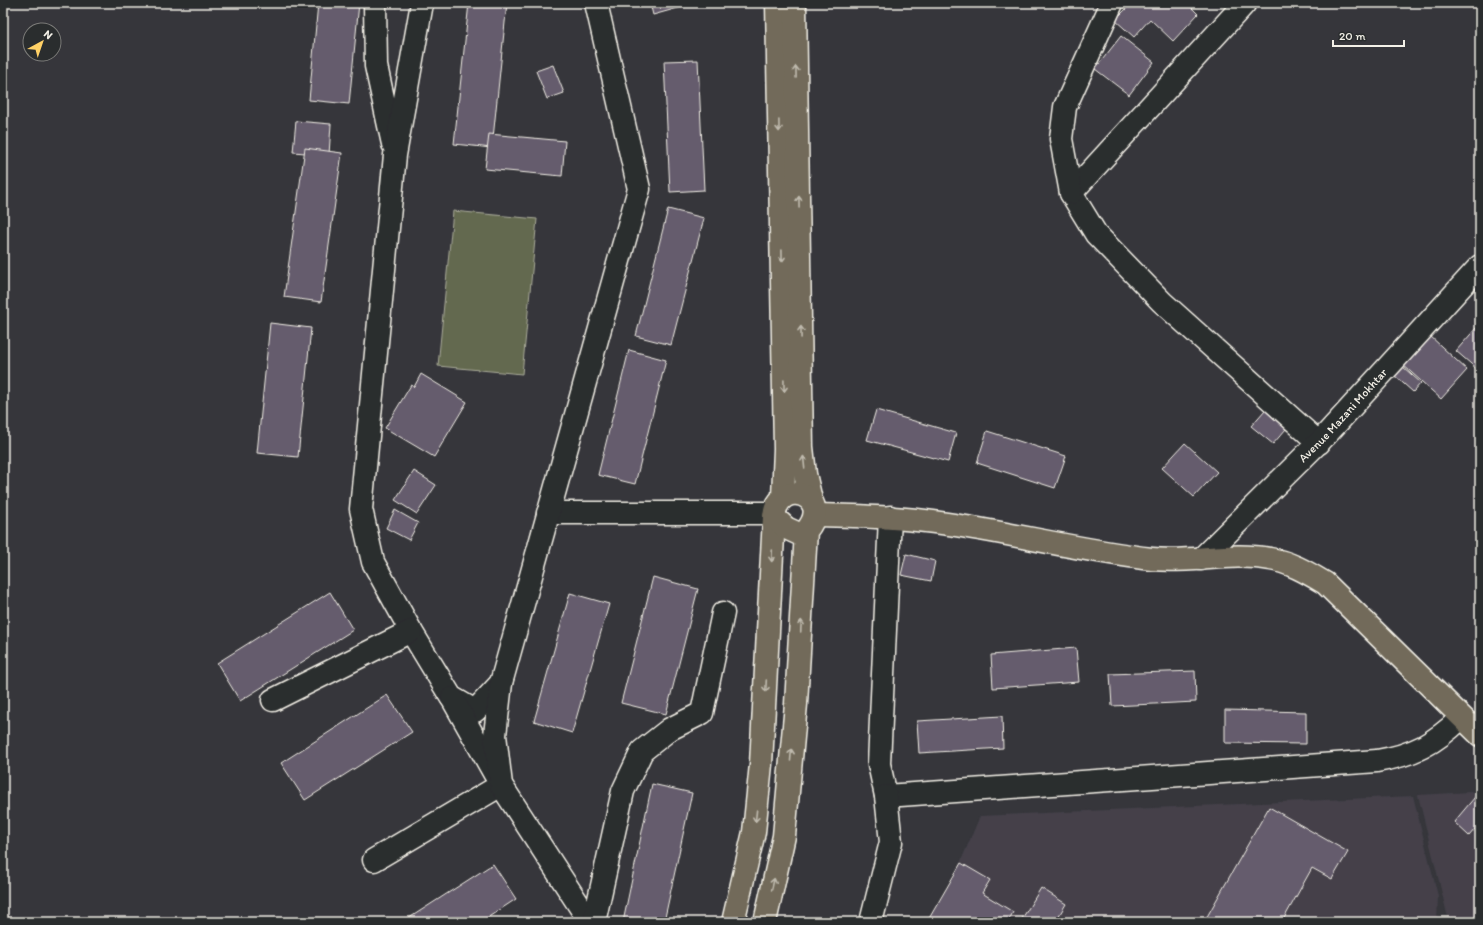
<svg xmlns="http://www.w3.org/2000/svg" width="1483" height="925" font-family="Itim,sans-serif">
<rect width="100%" height="100%" fill="#36363b"/>
<filter id="ink" filterUnits="userSpaceOnUse"><feTurbulence type="fractalNoise" baseFrequency=".025" numOctaves="2"/><feDisplacementMap in="SourceGraphic" scale="8" xChannelSelector="R" yChannelSelector="G"/><feConvolveMatrix kernelMatrix="1 2 1 2 8 2 1 2 1" color-interpolation-filters="sRGB"/></filter>
<g filter="url(#ink)">
<!-- built -->
<g fill="#44414a">
<path d="M1471 792 1480 800V922H1449L1418 795Z"/>
<path d="M1413 796 1438 896 1437 922H935L980 816Z"/>
</g>
<!-- pitch -->
<path fill="#63694f" stroke="#acad9c" d="M453 211 537 219 522 374 438 366Z"/>
<!-- building -->
<g fill="#655c6d" stroke="#f4f1e8">
<path d="M318 3H359L349 104 309 100Z"/>
<path d="M469 3H507L492 148 454 144Z"/>
<path d="M650 3H696L653 15Z"/>
<path d="M1132 3H1187L1198 14 1173 41 1150 19 1134 37 1115 20Z"/>
<path d="M1121 36 1154 62 1129 95 1095 69Z"/>
<path d="M698 60 704 190 670 192 664 61Z"/>
<path d="M553 65 564 93 547 99 536 71Z"/>
<path d="M296 121 331 124 329 155 293 152Z"/>
<path d="M489 134 565 141 562 176 485 169Z"/>
<path d="M305 148 342 153 321 302 284 297Z"/>
<path d="M668 209 704 218 671 345 636 336Z"/>
<path d="M270 323 311 328 298 457 257 453Z"/>
<path d="M1477 327 1480 330V368L1478 370 1456 351Z"/>
<path d="M1429 335 1467 370 1441 399 1402 364Z"/>
<path d="M629 350 666 360 635 484 598 475Z"/>
<path d="M1402 366 1421 383 1413 392 1394 375Z"/>
<path d="M421 374 467 402 434 457 385 428 411 385 414 387Z"/>
<path d="M876 410 956 433 948 462 867 440Z"/>
<path d="M1265 410 1286 429 1273 444 1251 426Z"/>
<path d="M987 431 1066 456 1055 488 977 463Z"/>
<path d="M1185 443 1217 472 1194 497 1162 468Z"/>
<path d="M414 471 436 485 417 514 395 500Z"/>
<path d="M395 510 418 523 409 540 386 528Z"/>
<path d="M906 554 935 561 931 581 901 575Z"/>
<path d="M653 577 698 589 666 714 621 703Z"/>
<path d="M330 592 353 630 240 701 217 663Z"/>
<path d="M570 593 609 604 572 733 534 721Z"/>
<path d="M1076 648 1079 682 993 688 991 655Z"/>
<path d="M1195 671 1196 702 1112 706 1110 674Z"/>
<path d="M387 695 412 732 305 800 281 763Z"/>
<path d="M1225 710 1306 712V744L1225 743Z"/>
<path d="M1002 716 1003 748 919 753 917 721Z"/>
<path d="M652 784 692 793 664 922H623Z"/>
<path d="M1475 797 1480 801V823L1469 836 1454 822Z"/>
<path d="M1269 807 1348 852 1332 879 1312 868 1282 922H1204Z"/>
<path d="M961 863 990 880 982 893 1013 912 1008 922H927Z"/>
<path d="M493 864 516 899 481 922H403Z"/>
<path d="M1041 888 1066 904 1055 922H1020Z"/>
</g>
<g fill="none" stroke-linecap="round" stroke-linejoin="round">
<defs>
<g id="minor">
<path d="M375 3 376 66 393 144"/>
<path d="M422 3 395 155 361 509 373 562 411 631 451 697 475 711 501 683"/>
<path d="M1245 3 1071 193 1096 234 1162 302 1319 443"/>
<path d="M1071 193 1061 139 1065 107 1112 3"/>
<path d="M548 513H775"/>
<path d="M890 517 879 764 886 796 1377 761C1413 755 1434 744 1461 718"/>
<path id="s1" d="M1201 559 1325 436 1480 266"/>
<path d="M273 700 411 631"/>
<path d="M374 860 501 785 452 698"/>
<path d="M590 922 501 785 495 735 501 683 639 189 596 3"/>
<path d="M594 922 623 791 642 751 670 729 702 713 723 613"/>
<path d="M871 922 891 842 886 796"/>
</g>
<path id="major" d="M815 515C860 516 904 517 948 524 1016 534 1083 551 1152 559 1191 563 1231 552 1270 559 1290 562 1308 573 1325 583L1480 735"/>
<g id="highway">
<path d="M777 3 785 449 783 497"/>
<path d="M795 3 802 447 805 474 811 500"/>
<path d="M733 922 754 832 761 764 774 517"/>
<path d="M765 922 784 836 796 704 806 531C836 496 778 475 774 517L786 528 799 534 806 531"/>
</g>
</defs>
<!-- minor casing -->
<use href="#minor" stroke="#f4f1e8" stroke-width="25"/>
<!-- major casing -->
<use href="#major" stroke="#f4f1e8" stroke-width="25"/>
<!-- highway casing -->
<use href="#highway" stroke="#f4f1e8" stroke-width="25"/>
<!-- minor -->
<use href="#minor" stroke="#2a2d2e" stroke-width="22"/>
<!-- major -->
<use href="#major" stroke="#726b5a" stroke-width="22"/>
<!-- highway -->
<use href="#highway" stroke="#726b5a" stroke-width="22"/>
</g>
<!-- one-way arrows -->
<defs><path id="oneway-shaft" d="M-6 0H5M1.5-3L5.5 0L1.5 3" fill="none" stroke-width="1.6" stroke-linecap="round" stroke-linejoin="round"/></defs>
<g stroke="#c0bbaf">
<use href="#oneway-shaft" transform="translate(796 72) rotate(-91)"/>
<use href="#oneway-shaft" transform="translate(779 126) rotate(89)"/>
<use href="#oneway-shaft" transform="translate(799 202) rotate(-91)"/>
<use href="#oneway-shaft" transform="translate(782 256) rotate(89)"/>
<use href="#oneway-shaft" transform="translate(801 332) rotate(-91)"/>
<use href="#oneway-shaft" transform="translate(784 386) rotate(89)"/>
<use href="#oneway-shaft" transform="translate(804 462) rotate(-96)"/>
<use href="#oneway-shaft" transform="translate(772 556) rotate(93)"/>
<use href="#oneway-shaft" transform="translate(801 626) rotate(-87)"/>
<use href="#oneway-shaft" transform="translate(766 686) rotate(93)"/>
<use href="#oneway-shaft" transform="translate(791 755) rotate(-85)"/>
<use href="#oneway-shaft" transform="translate(756 816) rotate(96)"/>
<use href="#oneway-shaft" transform="translate(773 884) rotate(-77)"/>
</g>
</g>
<g text-anchor="middle" stroke-width="4" stroke-linejoin="round" paint-order="stroke">
<!-- street labels -->
<g font-size="12" fill="#f4f1e8" stroke="#2a2d2e">
<text dy="4" stroke="none"><textPath href="#s1" startOffset="202">Avenue Mazani Mokhtar</textPath></text>
</g>
</g>
<!-- margin -->
<rect width="1483" height="925" fill="none" stroke="#2a2d2e" stroke-width="16"/>
<rect x="8" y="8" width="1467" height="909" fill="none" stroke="#f4f1e8" stroke-width="1.5" filter="url(#ink)"/>
<!-- north arrow -->
<g transform="translate(42 42) rotate(40)"><circle r="19" fill="#2a2d2e" stroke="#7b7b78"/>
<path d="M0-3L7 15L0 10L-7 15Z" fill="#ffd166"/>
<text y="-6" font-size="11" font-weight="bold" text-anchor="middle" fill="#f4f1e8">N</text>
</g>
<!-- scale -->
<path d="M1333 40v6h71v-6" fill="none" stroke="#f4f1e8" stroke-width="2"/>
<text x="1339" y="40" font-size="12" fill="#f4f1e8" stroke="#2a2d2e" stroke-width="3" paint-order="stroke">20 m</text>
</svg>
